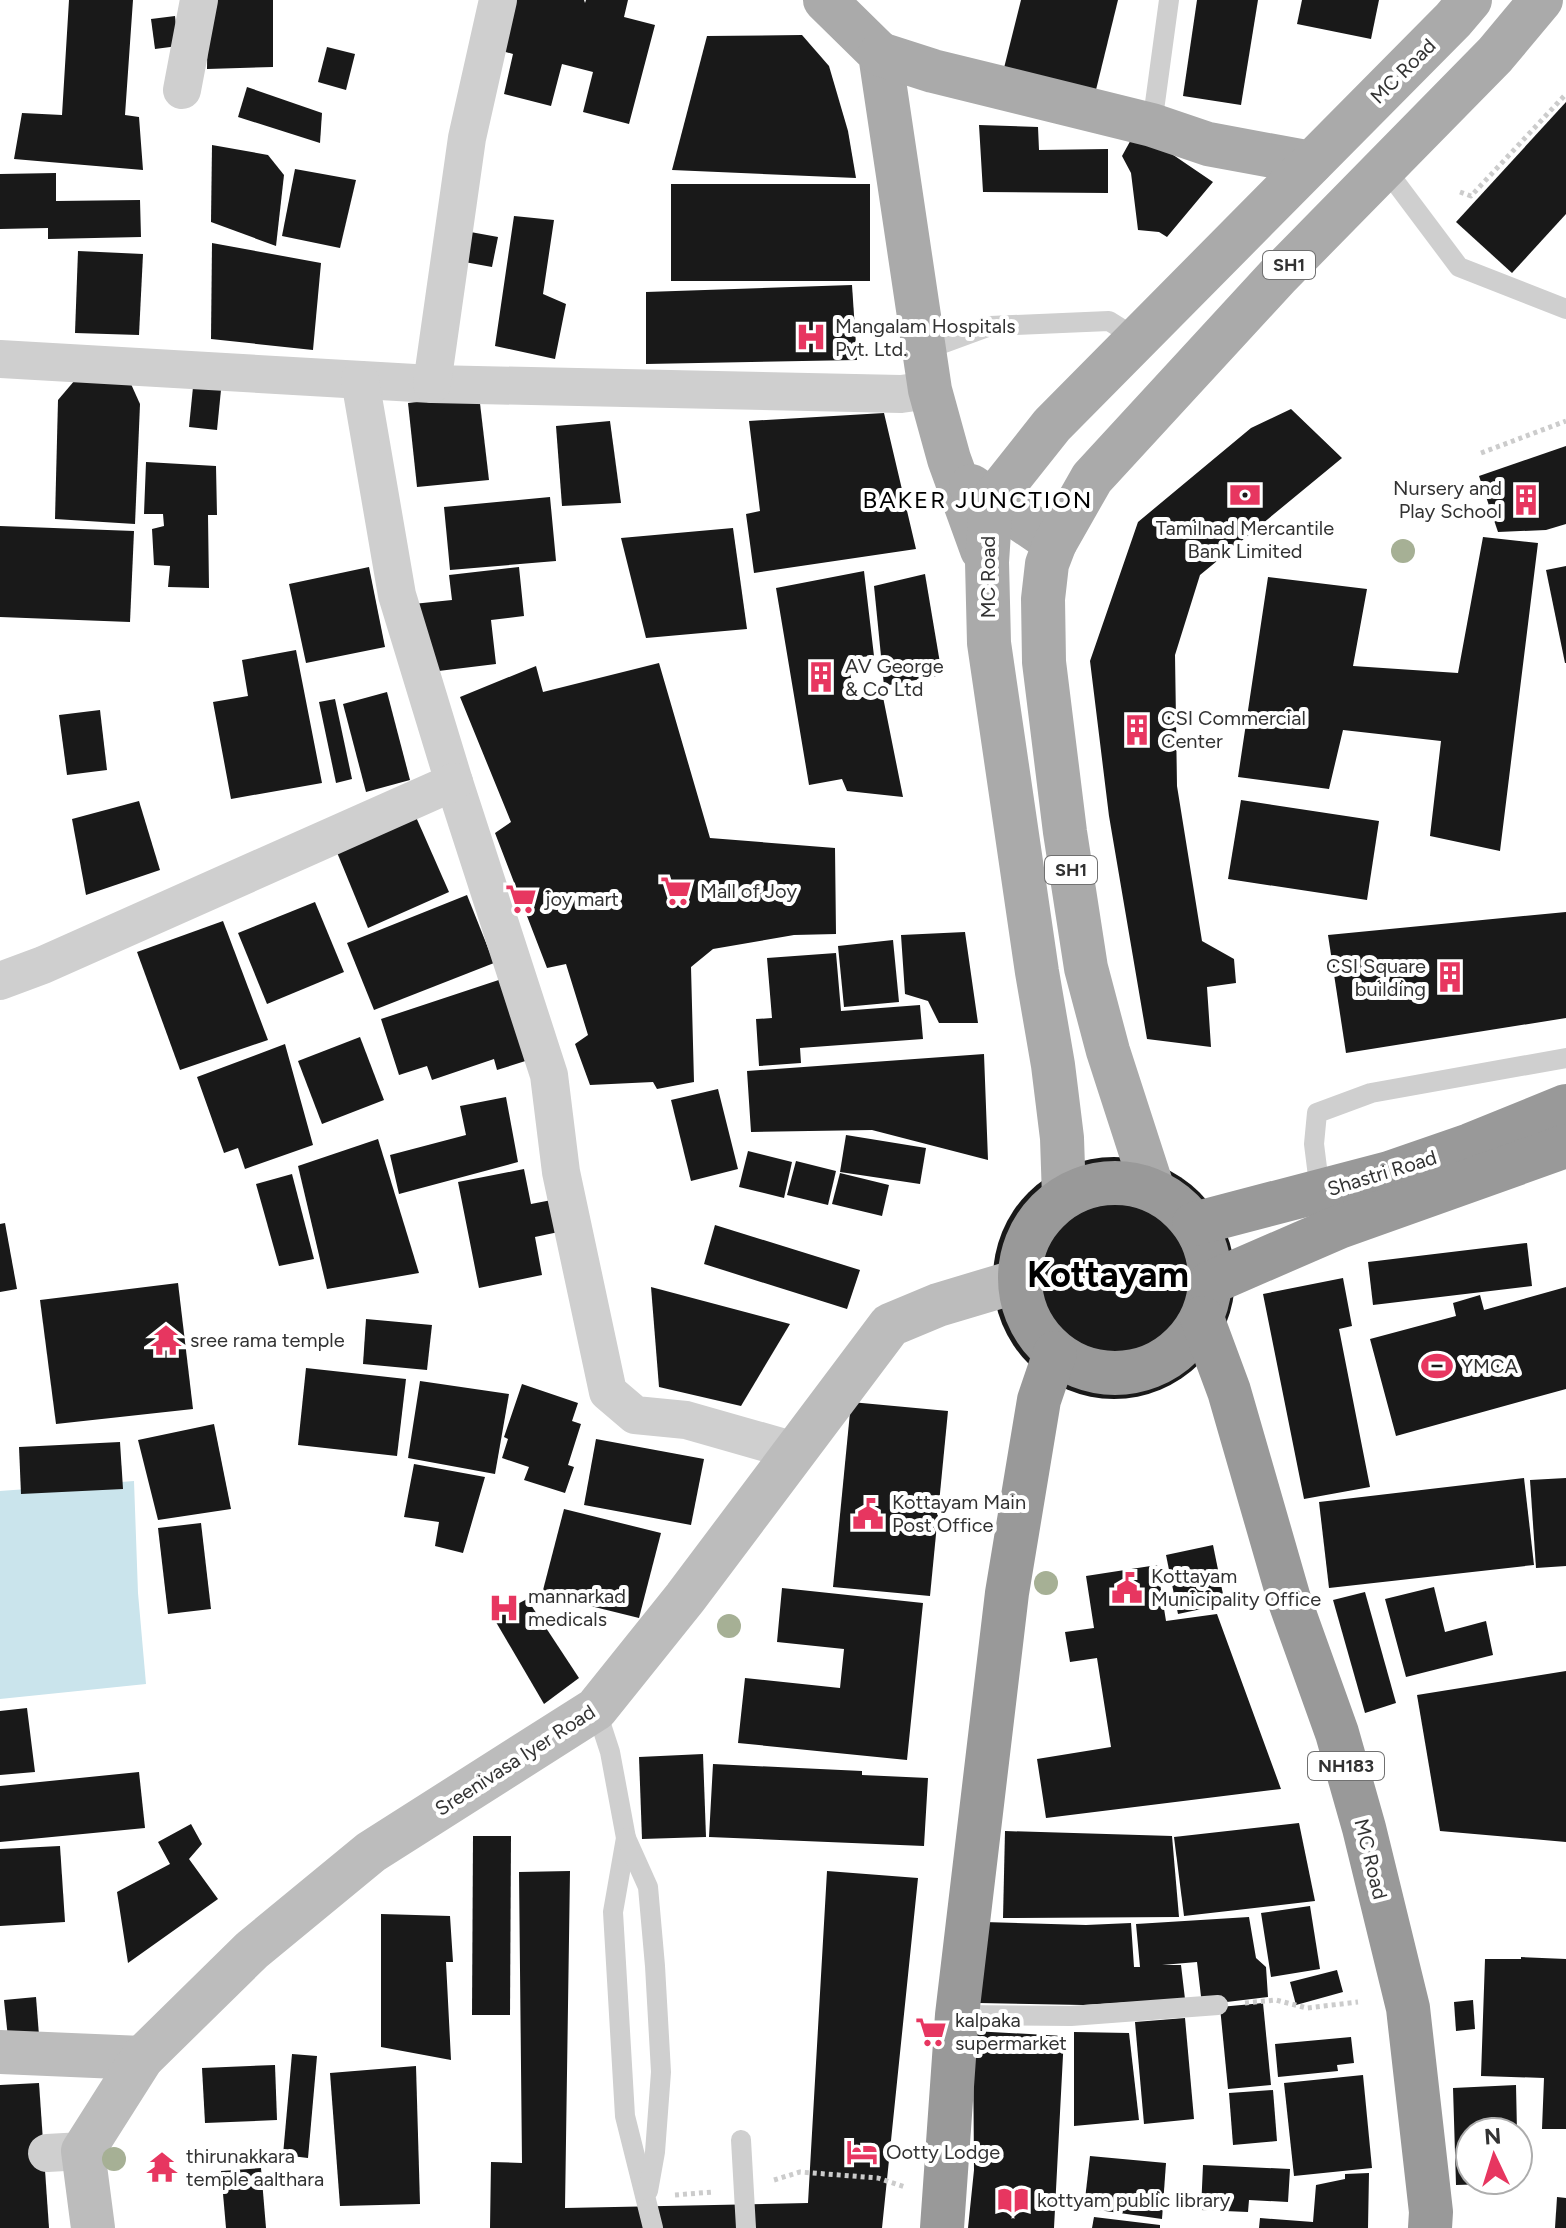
<svg xmlns="http://www.w3.org/2000/svg" width="1566" height="2228" font-family="Figtree,sans-serif">
<rect width="100%" height="100%" fill="#fff"/>
<!-- water -->
<path fill="#cae4ec" d="M134 1481 138 1593 146 1684 0 1699V1491Z"/>
<!-- building -->
<g fill="#191919">
<path d="M69 0H133L125 115 139 117 143 170 14 159 22 113 62 115Z"/>
<path d="M208 0H273V67L207 69Z"/>
<path d="M508 0H584L585 3 586 0H628L624 17 655 25 629 124 583 112 593 72 562 64 551 106 504 94 513 54 495 49Z"/>
<path d="M1021 0H1118L1094 98 1002 76Z"/>
<path d="M1197 0H1258L1241 105 1183 96Z"/>
<path d="M1302 0H1379L1371 39 1297 24Z"/>
<path d="M175 16 178 46 155 49 151 19Z"/>
<path d="M802 35 829 66 848 131 856 178 672 170 707 36Z"/>
<path d="M327 47 355 54 346 90 318 82Z"/>
<path d="M247 87 322 113 320 143 238 117Z"/>
<path d="M1566 102V214L1512 273 1456 222Z"/>
<path d="M979 125 1038 127 1039 150 1108 149V193L983 192Z"/>
<path d="M1133 136 1160 146 1213 182 1167 237 1159 232 1138 230 1131 173 1122 156Z"/>
<path d="M212 145 268 155 284 175 276 246 211 222Z"/>
<path d="M295 169 356 180 340 248 282 236Z"/>
<path d="M56 173V201L140 200 141 237 48 239V228L0 229V174Z"/>
<rect x="671" y="184" width="199" height="97"/>
<path d="M514 216 554 220 543 294 566 304 555 359 495 346Z"/>
<path d="M465 231 498 237 492 267 459 261Z"/>
<path d="M212 243 321 263 313 350 211 339Z"/>
<path d="M78 251 143 254 139 335 75 333Z"/>
<path d="M852 285 857 360 646 364V292Z"/>
<path d="M75 380 131 384 140 404 135 524 55 519 58 400Z"/>
<path d="M193 387 221 390 217 430 189 427Z"/>
<path d="M479 395 489 480 417 487 408 403Z"/>
<path d="M1291 409 1342 458 1200 575 1175 655 1177 786 1202 941 1234 959 1236 983 1207 987 1211 1047 1147 1039 1109 816 1090 661 1138 522 1251 428Z"/>
<path d="M884 413 916 549 754 573 746 514 760 511 749 421Z"/>
<path d="M610 421 621 503 562 506 556 426Z"/>
<path d="M1566 446V524L1546 530 1498 532 1479 476Z"/>
<path d="M146 462 216 466 217 515H208L209 588 168 587 170 566 154 565 152 529 164 526 163 514H144Z"/>
<path d="M550 497 556 561 450 570 444 507Z"/>
<path d="M0 526 134 531 130 622 0 617Z"/>
<path d="M733 528 747 629 646 638 621 538Z"/>
<path d="M1483 537 1538 543 1500 851 1430 836 1441 741 1343 730 1329 789 1238 777 1268 577 1367 589 1353 666 1458 673Z"/>
<path d="M1566 566V663H1565L1546 570Z"/>
<path d="M369 567 385 647 306 663 289 584Z"/>
<path d="M519 567 524 616 491 620 496 664 422 673 413 604 452 600 449 575Z"/>
<path d="M864 571 874 656 847 658 855 697H883L903 797 847 791 842 779 809 785 776 588Z"/>
<path d="M925 574 942 675 884 686 874 586Z"/>
<path d="M296 650 322 783 231 799 213 702 248 696 242 660Z"/>
<path d="M659 663 710 838 835 848 836 934 794 935 713 949 691 967 694 1082 657 1089 653 1082 590 1085 575 1044 588 1035 566 964 547 968 495 833 511 822 460 697 536 666 543 692Z"/>
<path d="M387 692 410 780 366 792 343 704Z"/>
<path d="M335 699 352 779 336 783 319 702Z"/>
<path d="M100 710 107 770 67 775 59 715Z"/>
<path d="M1241 800 1379 821 1367 900 1228 879Z"/>
<path d="M139 801 160 870 86 895 72 819Z"/>
<path d="M416 817 449 892 368 928 336 850Z"/>
<path d="M467 895 494 963 374 1010 347 943Z"/>
<path d="M315 902 344 972 267 1004 238 933Z"/>
<path d="M1566 912V1018L1346 1053 1328 935Z"/>
<path d="M223 921 268 1040 180 1070 137 952Z"/>
<path d="M965 932 978 1023H939L928 1001 905 994 901 935Z"/>
<path d="M893 940 899 1002 844 1007 838 946Z"/>
<path d="M836 953 841 1011 920 1005 923 1039 800 1048 801 1063 759 1066 756 1019 772 1018 767 958Z"/>
<path d="M511 976 538 1057 497 1070 494 1059 432 1080 427 1066 399 1075 381 1019Z"/>
<path d="M360 1037 384 1100 322 1124 298 1061Z"/>
<path d="M285 1044 313 1145 245 1169 238 1148 224 1153 197 1077Z"/>
<path d="M984 1054 988 1160 872 1130 751 1132 747 1071Z"/>
<path d="M718 1089 738 1169 691 1181 671 1100Z"/>
<path d="M506 1097 518 1162 399 1194 390 1155 466 1135 460 1106Z"/>
<path d="M846 1135 926 1148 920 1184 840 1172Z"/>
<path d="M378 1139 419 1273 327 1289 298 1166Z"/>
<path d="M748 1151 792 1162 784 1198 739 1187Z"/>
<circle cx="1114" cy="1278" r="121"/>
<path d="M796 1161 836 1171 828 1205 787 1195Z"/>
<path d="M524 1169 531 1204 562 1198 568 1230 535 1237 542 1275 479 1288 458 1182Z"/>
<path d="M840 1173 889 1185 882 1216 832 1204Z"/>
<path d="M292 1174 314 1259 279 1266 256 1184Z"/>
<path d="M5 1223 17 1289 0 1292V1224Z"/>
<path d="M715 1225 860 1270 847 1309 704 1264Z"/>
<path d="M1527 1243 1532 1286 1373 1305 1368 1262Z"/>
<path d="M1343 1278 1352 1326 1339 1329 1370 1487 1304 1499 1263 1294Z"/>
<path d="M178 1283 193 1409 56 1424 40 1300Z"/>
<path d="M651 1287 790 1324 741 1406 659 1387Z"/>
<path d="M1566 1287V1389L1396 1436 1370 1339 1456 1316 1453 1303 1480 1295 1484 1310Z"/>
<path d="M366 1319 432 1325 427 1370 363 1364Z"/>
<path d="M306 1368 406 1379 397 1456 298 1445Z"/>
<path d="M420 1381 509 1394 495 1474 408 1458Z"/>
<path d="M522 1384 578 1403 572 1421 581 1424 568 1465 574 1467 565 1493 524 1480 529 1467 502 1458 508 1439 504 1437Z"/>
<path d="M851 1402 948 1411 930 1596 833 1587Z"/>
<path d="M214 1424 231 1509 158 1520 138 1440Z"/>
<path d="M596 1439 704 1459 691 1525 584 1505Z"/>
<path d="M120 1442 123 1489 21 1494 19 1447Z"/>
<path d="M414 1464 485 1477 463 1553 435 1546 439 1522 404 1517Z"/>
<path d="M1524 1478 1534 1565 1329 1588 1319 1502Z"/>
<path d="M1566 1478V1566L1536 1568 1530 1480Z"/>
<path d="M564 1509 661 1533 639 1618 542 1594Z"/>
<path d="M201 1523 211 1609 168 1614 158 1528Z"/>
<path d="M1213 1545 1225 1604 1178 1614 1166 1555Z"/>
<path d="M1157 1565 1166 1621 1217 1614 1281 1789 1046 1818 1037 1759 1111 1747 1097 1658 1070 1662 1065 1632 1094 1628 1086 1576Z"/>
<path d="M1434 1587 1445 1632 1486 1621 1493 1655 1406 1677 1385 1599Z"/>
<path d="M782 1588 923 1603 907 1760 738 1743 745 1678 840 1688 844 1649 777 1642Z"/>
<path d="M1365 1592 1396 1703 1365 1713 1333 1600Z"/>
<path d="M527 1599 579 1678 544 1704 493 1617Z"/>
<path d="M1566 1671V1842L1440 1831 1417 1695Z"/>
<path d="M27 1708 35 1772 0 1775V1711Z"/>
<path d="M703 1754 706 1837 642 1839 639 1757Z"/>
<path d="M713 1764 862 1771V1775L928 1778 924 1846 709 1837Z"/>
<path d="M139 1772 145 1828 0 1842V1786Z"/>
<path d="M1299 1823 1315 1901 1184 1916 1174 1837Z"/>
<path d="M191 1824 202 1844 189 1859 218 1899 128 1963 117 1892 170 1864 158 1842Z"/>
<path d="M1005 1831 1172 1836 1179 1917 1003 1918Z"/>
<path d="M473 1836H511L510 2015H472Z"/>
<path d="M60 1846 65 1922 0 1926V1849Z"/>
<path d="M570 1871 565 2208 808 2203 827 1871 918 1878 882 2228H490L491 2162 522 2163 519 1872Z"/>
<path d="M1310 1906 1320 1969 1271 1977 1261 1913Z"/>
<path d="M381 1914 450 1916 453 1962H446L451 2060 381 2047Z"/>
<path d="M1249 1917 1256 1958 1266 1967 1268 1997 1202 2005 1197 1962 1162 1965H1181L1185 1999 1083 2005 979 2003 984 1922 1086 1925 1131 1923 1134 1967H1140L1136 1924Z"/>
<path d="M1521 1957 1566 1959V2129H1542L1544 2078 1481 2076 1485 1959H1521Z"/>
<path d="M1337 1970 1343 1992 1296 2005 1290 1982Z"/>
<path d="M36 1997 39 2035 8 2038 4 2000Z"/>
<path d="M1473 2000 1475 2029 1456 2031 1454 2002Z"/>
<path d="M1263 2003 1271 2085 1228 2089 1220 2007Z"/>
<path d="M1185 2018 1194 2119 1144 2124 1135 2022Z"/>
<path d="M973 2031 1064 2036 1054 2228H968L974 2170Z"/>
<path d="M1074 2032 1129 2033 1139 2120 1074 2126Z"/>
<path d="M1351 2037 1354 2063 1337 2065 1338 2071 1278 2077 1275 2044Z"/>
<path d="M292 2054 317 2056 308 2158 283 2155Z"/>
<path d="M275 2065 277 2120 205 2123 202 2068Z"/>
<path d="M416 2066 420 2204 340 2206 330 2073Z"/>
<path d="M1363 2075 1372 2168 1294 2176 1284 2083Z"/>
<path d="M39 2083 49 2228H0V2085Z"/>
<path d="M1516 2085 1517 2132H1470V2180H1519V2183L1456 2185 1453 2088Z"/>
<path d="M1273 2090 1277 2141 1233 2145 1229 2093Z"/>
<path d="M1090 2156 1166 2163 1162 2219 1084 2208Z"/>
<path d="M1203 2165 1290 2169 1288 2202 1249 2200 1248 2212 1201 2210Z"/>
<path d="M261 2168 266 2228H226L221 2171Z"/>
<path d="M1369 2173 1368 2228H1259L1260 2218 1313 2222 1316 2185 1345 2179V2174Z"/>
<path d="M1557 2197 1566 2198V2228H1555Z"/>
<path d="M1094 2217 1160 2225V2228H1092Z"/>
</g>
<g fill="none" stroke-linecap="round" stroke-linejoin="round">
<!-- path -->
<g stroke="#ccc" stroke-width="5" stroke-dasharray="4 4" stroke-linecap="butt">
<path d="M1460 192 1471 196 1566 94"/>
<path d="M1481 453 1566 421"/>
<path d="M1245 2003 1276 2000 1307 2008 1358 2002"/>
<path d="M774 2180 800 2172 878 2178 905 2187"/>
<path d="M675 2195 713 2192"/>
</g>
<!-- lane -->
<g stroke="#cfcfcf" stroke-width="20">
<path d="M1152 125 1169 0"/>
<path d="M1384 167 1459 267 1566 309"/>
<path d="M922 351 990 326 1109 321 1138 339"/>
<path d="M1320 1192 1314 1144 1317 1113 1371 1093 1566 1058"/>
<path d="M596 1709 610 1752 626 1838 613 1912 625 2116 653 2228"/>
<path d="M626 1838 648 1887 655 1966 661 2072 655 2152 648 2191"/>
<path d="M957 2015 1071 2016 1218 2005"/>
<path d="M741 2140 746 2228"/>
</g>
<!-- street -->
<g stroke="#cfcfcf" stroke-width="38">
<path d="M182 90 199 0"/>
<path d="M0 359 432 384 901 394 930 390"/>
<path d="M360 380 397 595 454 782 549 1075 561 1172 608 1392 635 1415 686 1420 795 1451"/>
<path d="M432 384 467 138 498 0"/>
<path d="M0 981 43 965 454 782"/>
<path d="M47 2153 83 2151"/>
</g>
<!-- secondary -->
<g stroke="#bcbcbc" stroke-width="44">
<path d="M0 2052 142 2058"/>
<path d="M93 2228 83 2151 142 2058 252 1950 371 1852 596 1709 685 1598 890 1325 938 1305 1018 1281"/>
</g>
<!-- primary -->
<g stroke="#aaa" stroke-width="44">
<path d="M825 0 880 54 930 390 949 459 982 550"/>
<path d="M880 54 933 71 1152 125 1208 144 1311 163"/>
<path d="M971 486 1055 543"/>
<path d="M1153 1190 1108 1051 1086 968 1065 832 1044 662 1043 599 1047 564 1055 543 1092 478 1278 276 1495 55 1541 0"/>
<path d="M1064 1197 1062 1138 1053 1065 1037 972 989 643 987 562 991 502 1052 425 1453 20 1470 0"/>
</g>
<!-- highway -->
<g stroke="#999" stroke-width="44">
<circle cx="1115" cy="1278" r="95"/>
<path d="M1194 1224 1389 1173 1470 1145 1566 1106"/>
<path d="M1210 1283 1339 1227 1566 1146"/>
<path d="M1202 1318 1229 1391 1289 1599 1337 1733 1364 1828 1408 2008 1431 2212 1430 2228"/>
<path d="M942 2228 957 2015 1007 1593 1039 1400 1055 1353"/>
</g>
</g>
<!-- trees -->
<g fill="#a6b095">
<circle cx="1403" cy="551" r="12"/>
<circle cx="1046" cy="1583" r="12"/>
<circle cx="729" cy="1626" r="12"/>
<circle cx="114" cy="2159" r="12"/>
</g>
<!-- icons -->
<defs>
<symbol id="hospital-bare" viewBox="-9 -9 18 18"><path d="M-5-5h3v3.5h4V-5h3V5h-3V1.5h-4V5h-3Z" fill="#e73660" stroke="#fff" stroke-width="2.5" paint-order="stroke"/></symbol>
<symbol id="bank-bare" viewBox="-9 -9 18 18"><path d="M-6-4H6V4H-6ZM0-2.3a2.3 2.3 0 1 0 0 4.6a2.3 2.3 0 1 0 0-4.6Z" fill="#e73660" stroke="#fff" stroke-width="2.5" paint-order="stroke"/></symbol>
<symbol id="building-bare" viewBox="-9 -9 18 18"><path d="M-4-6H4V6H1V3H-1V6H-4ZM-2.5-4.3h1.7v1.8h-1.7ZM.8-4.3h1.7v1.8H.8ZM-2.5-1h1.7V.8h-1.7ZM.8-1h1.7V.8H.8Z" fill="#e73660" stroke="#fff" stroke-width="2.5" paint-order="stroke"/></symbol>
<symbol id="supermarket-bare" viewBox="-9 -9 18 18"><path d="M-6-5.5h2.5l.6 2H6L4.5 2H-2.5L-4.4-4H-6ZM-1.5 3.2a1.3 1.3 0 1 0 .1 0ZM3 3.2a1.3 1.3 0 1 0 .1 0Z" fill="#e73660" stroke="#fff" stroke-width="2.5" paint-order="stroke"/></symbol>
<symbol id="temple-bare" viewBox="-9 -9 18 18"><path d="M0-6L5-2H3V0L6.5 2.5H4V6H1.5V3h-3V6H-4V2.5H-6.5L-3 0V-2H-5Z" fill="#e73660" stroke="#fff" stroke-width="2.5" paint-order="stroke"/></symbol>
<symbol id="stadium-bare" viewBox="-9 -9 18 18"><path d="M0-5a6.5 5 0 1 0 0 10a6.5 5 0 1 0 0-10ZM-3.5-1.8h7v3.6h-7Z" fill="#e73660" stroke="#fff" stroke-width="2.5" paint-order="stroke"/></symbol>
<symbol id="civic-bare" viewBox="-9 -9 18 18"><path d="M-.6-6.5H3V-4.5H.6V-3L4-1V1h2V6H-6V1h2V-1L-.6-3ZM-1.2 2.5V6h2.4V2.5Z" fill="#e73660" stroke="#fff" stroke-width="2.5" paint-order="stroke"/></symbol>
<symbol id="hotel-bare" viewBox="-9 -9 18 18"><path d="M-6-4.5h1.5V1H6V5H4.5V3h-9V5H-6ZM-4 0a1.8 1.8 0 1 1 3.6 0ZM.5 0V-2.5h3Q6-2.5 6 0Z" fill="#e73660" stroke="#fff" stroke-width="2.5" paint-order="stroke"/></symbol>
<symbol id="library-bare" viewBox="-9 -9 18 18"><path d="M-6-4Q-3-5.5-.7-3.5V5Q-3 3-6 4ZM6-4Q3-5.5 .7-3.5V5Q3 3 6 4Z" fill="#e73660" stroke="#fff" stroke-width="2.5" paint-order="stroke"/></symbol>
</defs>
<g fill-rule="evenodd">
<use href="#hospital-bare" x="789" y="315" width="44" height="44"/>
<use href="#bank-bare" x="1223" y="473" width="44" height="44"/>
<use href="#building-bare" x="1504" y="478" width="44" height="44"/>
<use href="#building-bare" x="799" y="655" width="44" height="44"/>
<use href="#building-bare" x="1115" y="708" width="44" height="44"/>
<use href="#supermarket-bare" x="654" y="869" width="44" height="44"/>
<use href="#supermarket-bare" x="499" y="877" width="44" height="44"/>
<use href="#building-bare" x="1428" y="955" width="44" height="44"/>
<use href="#temple-bare" x="144" y="1318" width="44" height="44"/>
<use href="#stadium-bare" x="1415" y="1344" width="44" height="44"/>
<use href="#civic-bare" x="846" y="1492" width="44" height="44"/>
<use href="#civic-bare" x="1105" y="1566" width="44" height="44"/>
<use href="#hospital-bare" x="482" y="1586" width="44" height="44"/>
<use href="#supermarket-bare" x="909" y="2010" width="44" height="44"/>
<use href="#hotel-bare" x="840" y="2130" width="44" height="44"/>
<use href="#temple-bare" x="140" y="2145" width="44" height="44"/>
<use href="#library-bare" x="991" y="2178" width="44" height="44"/>
</g>
<g text-anchor="middle" stroke-width="8" stroke-linejoin="round" paint-order="stroke">
<!-- shield labels -->
<g fill="#fff" stroke="#707070" stroke-width="2">
<rect x="1263" y="251" width="52" height="28" rx="6"/>
<rect x="1045" y="856" width="52" height="28" rx="6"/>
<rect x="1308" y="1752" width="76" height="28" rx="6"/>
</g>
<g font-size="18" font-weight="bold" fill="#323232">
<text x="1289" y="271">SH1</text>
<text x="1071" y="876">SH1</text>
<text x="1346" y="1772">NH183</text>
</g>
<!-- street labels -->
<g font-size="20" fill="#323232" stroke="#fff">
<text transform="translate(1403 71) rotate(-45)" y="7">MC Road</text>
<text transform="translate(988 577) rotate(-90)" y="7">MC Road</text>
<text transform="translate(1382 1173) rotate(-17)" y="7">Shastri Road</text>
<text transform="translate(515 1760) rotate(-33)" y="7">Sreenivasa Iyer Road</text>
<text transform="translate(1371 1859) rotate(76)" y="7">MC Road</text>
</g>
<!-- poi labels -->
<g font-size="20" fill="#323232" stroke="#fff" text-anchor="start">
<text x="835" y="333">Mangalam Hospitals<tspan x="835" dy="23">Pvt. Ltd.</tspan></text>
<text x="1502" y="495" text-anchor="end">Nursery and<tspan x="1502" dy="23">Play School</tspan></text>
<text x="1245" y="535" text-anchor="middle">Tamilnad Mercantile<tspan x="1245" dy="23">Bank Limited</tspan></text>
<text x="845" y="673">AV George<tspan x="845" dy="23">&amp; Co Ltd</tspan></text>
<text x="1161" y="725">CSI Commercial<tspan x="1161" dy="23">Center</tspan></text>
<text x="700" y="898">Mall of Joy</text>
<text x="545" y="906">joy mart</text>
<text x="1426" y="973" text-anchor="end">CSI Square<tspan x="1426" dy="23">building</tspan></text>
<text x="190" y="1347">sree rama temple</text>
<text x="1461" y="1373">YMCA</text>
<text x="892" y="1509">Kottayam Main<tspan x="892" dy="23">Post Office</tspan></text>
<text x="1151" y="1583">Kottayam<tspan x="1151" dy="23">Municipality Office</tspan></text>
<text x="528" y="1603">mannarkad<tspan x="528" dy="23">medicals</tspan></text>
<text x="955" y="2027">kalpaka<tspan x="955" dy="23">supermarket</tspan></text>
<text x="886" y="2159">Ootty Lodge</text>
<text x="186" y="2163">thirunakkara<tspan x="186" dy="23">temple aalthara</tspan></text>
<text x="1037" y="2207">kottyam public library</text>
</g>
<!-- quarter labels -->
<g font-size="24" letter-spacing="2" fill="#000" stroke="#fff">
<text x="978" y="508">BAKER JUNCTION</text>
</g>
<!-- town labels -->
<g font-size="36" font-weight="bold" fill="#000" stroke="#fff">
<text x="1108" y="1287">Kottayam</text>
</g>
</g>
<!-- north arrow -->
<g transform="translate(1494 2156) rotate(356)"><circle r="38" fill="#ffffff" stroke="#adadad" stroke-width="2"/>
<path d="M0-6L14 30L0 20L-14 30Z" fill="#e73660"/>
<text y="-12" font-size="22" font-weight="bold" text-anchor="middle" fill="#323232">N</text>
</g>
</svg>
